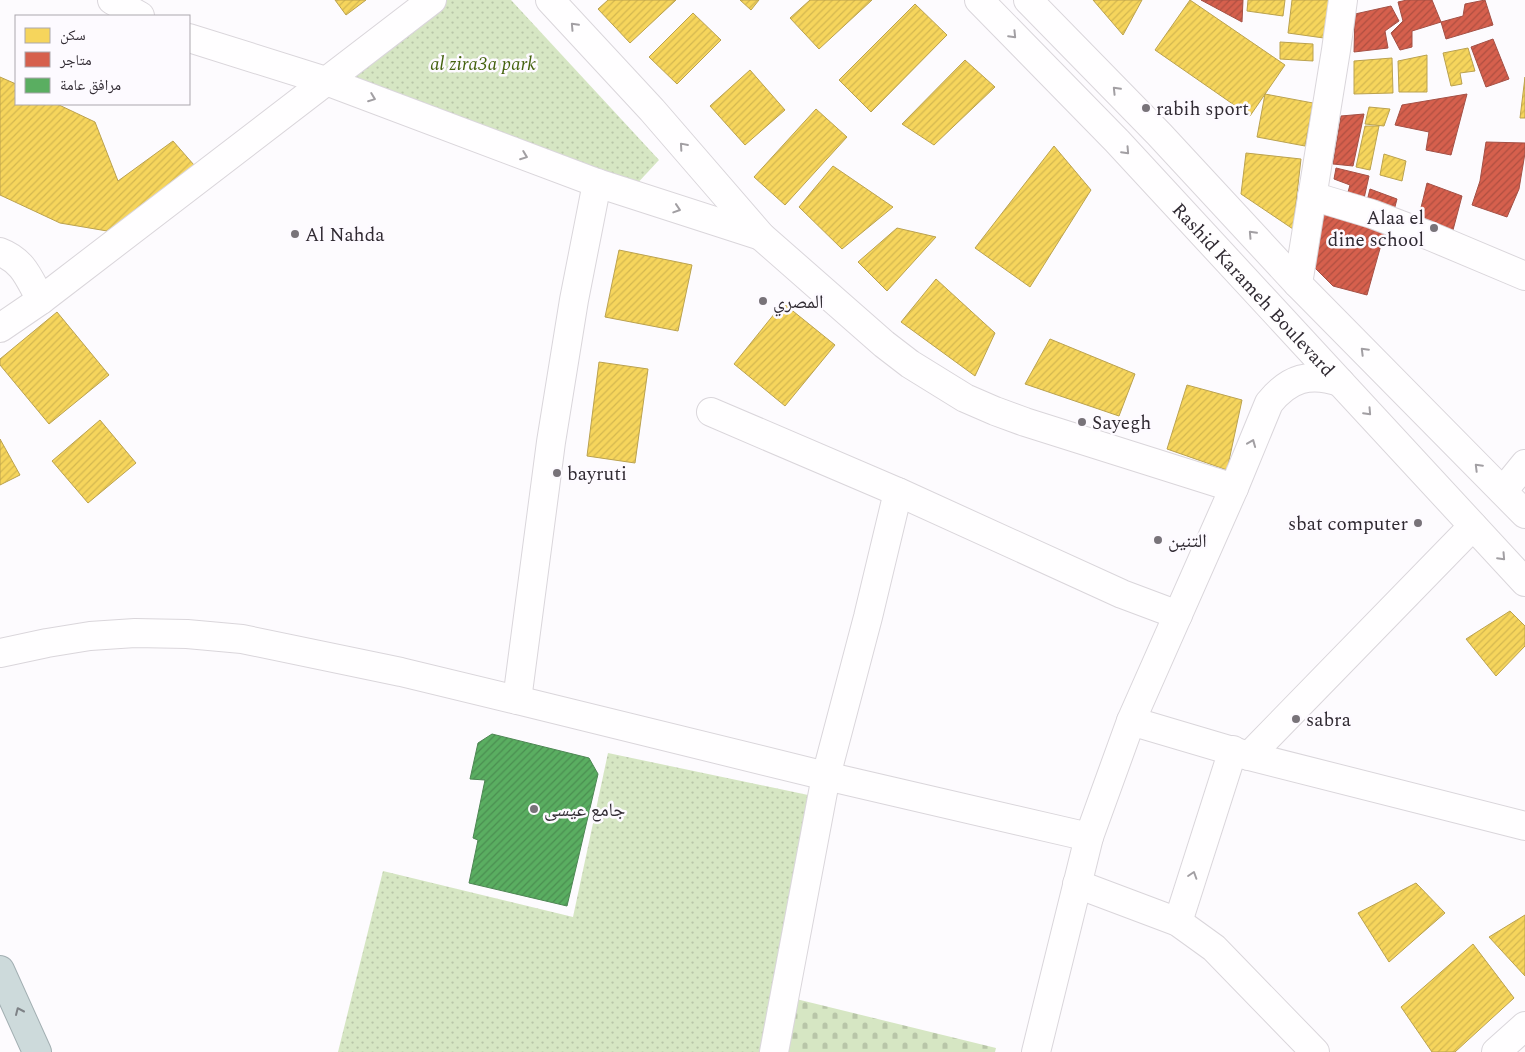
<svg xmlns="http://www.w3.org/2000/svg" width="1525" height="1052" font-family="Spectral,'Noto Naskh Arabic',serif">
<defs>
<pattern id="green-dots" width="8" height="8" patternUnits="userSpaceOnUse" patternTransform="scale(1.25)"><rect width="8" height="8" fill="#d6e6c3"/><path d="M2 2h.1M6 6h.1" fill="none" stroke="#b8c5a8" stroke-width="1.8" stroke-linecap="round"/></pattern>
<pattern id="cemetery-stones" width="16" height="16" patternUnits="userSpaceOnUse" patternTransform="scale(1.25)"><rect width="16" height="16" fill="#d6e6c3"/><path d="M2 7V4a2 2 0 0 1 4 0v3zM10 15v-3a2 2 0 0 1 4 0v3z" fill="#b8c5a8"/></pattern>
<pattern id="homes-hatch" width="6" height="6" patternUnits="userSpaceOnUse" patternTransform="scale(1.25)"><rect width="6" height="6" fill="#f6d55c"/><path d="M-1 1l2-2M0 6l6-6M5 7l2-2" fill="none" stroke="#d3b750"/></pattern>
<pattern id="shops-hatch" width="6" height="6" patternUnits="userSpaceOnUse" patternTransform="scale(1.25)"><rect width="6" height="6" fill="#d6604d"/><path d="M-1 1l2-2M0 6l6-6M5 7l2-2" fill="none" stroke="#ae4f41"/></pattern>
<pattern id="public-hatch" width="6" height="6" patternUnits="userSpaceOnUse" patternTransform="scale(1.25)"><rect width="6" height="6" fill="#5aae61"/><path d="M-1 1l2-2M0 6l6-6M5 7l2-2" fill="none" stroke="#4b8e51"/></pattern>
</defs>
<rect width="100%" height="100%" fill="#fdfbfe"/>
<!-- green -->
<g fill="url(#green-dots)">
<path d="M432 0H511L659 160 633 188 335 74Z"/>
<path d="M608 753 827 799 778 1052H338L383 871 573 917Z"/>
</g>
<!-- cemetery -->
<path fill="url(#cemetery-stones)" d="M788 997 996 1048 995 1052H778Z"/>
<!-- homes -->
<g fill="url(#homes-hatch)" stroke="#bba24f">
<path d="M335 0H366L346 15Z"/>
<path d="M608 0H676L630 43 598 9Z"/>
<path d="M740 0H759L751 10Z"/>
<path d="M810 0H872L819 49 790 18Z"/>
<path d="M1093 0H1142L1123 35Z"/>
<path d="M1190 0 1285 65 1250 116 1155 50Z"/>
<path d="M1248 0H1285L1283 16 1247 11Z"/>
<path d="M1292 0H1338L1331 39 1288 33Z"/>
<path d="M915 4 947 35 871 112 839 80Z"/>
<path d="M693 13 721 40 677 84 649 57Z"/>
<path d="M1280 42 1313 44V61L1280 59Z"/>
<path d="M1468 48 1475 71 1460 73 1462 84 1451 86 1443 53Z"/>
<path d="M1427 55V92H1399L1398 61Z"/>
<path d="M1392 58 1393 93 1354 94V61Z"/>
<path d="M965 60 995 87 934 145 902 124Z"/>
<path d="M750 70 785 110 745 145 710 106Z"/>
<path d="M0 77 16 84V104H57L95 122 118 181 173 141 194 165 113 232 60 223 0 195Z"/>
<path d="M1525 77V118H1520Z"/>
<path d="M1265 94 1313 103 1305 146 1257 137Z"/>
<path d="M1369 107 1390 109 1384 126 1365 124Z"/>
<path d="M816 109 847 137 785 205 754 177Z"/>
<path d="M1365 126H1379L1370 170 1356 167Z"/>
<path d="M1054 146 1091 190 1030 287 975 248Z"/>
<path d="M1246 153 1301 159 1293 229 1241 194Z"/>
<path d="M1384 154 1406 161 1402 181 1380 175Z"/>
<path d="M833 166 893 207 842 249 799 207Z"/>
<path d="M897 228 936 237 887 291 858 262Z"/>
<path d="M619 250 692 265 678 331 605 317Z"/>
<path d="M936 279 995 333 975 376 901 322Z"/>
<path d="M783 303 835 345 785 406 734 364Z"/>
<path d="M57 312 109 375 49 424 0 365V359Z"/>
<path d="M1050 339 1135 374 1119 416 1025 384Z"/>
<path d="M599 362 648 369 635 463 587 456Z"/>
<path d="M1187 385 1242 400 1227 470 1167 449Z"/>
<path d="M100 420 136 463 88 503 52 461Z"/>
<path d="M0 439 20 475 0 485Z"/>
<path d="M1510 611 1525 626V646L1496 676 1466 639Z"/>
<path d="M1416 883 1445 913 1389 962 1358 913Z"/>
<path d="M1525 915V976L1489 937Z"/>
<path d="M1473 944 1514 998 1455 1052H1432L1401 1007Z"/>
</g>
<!-- shops -->
<g fill="url(#shops-hatch)" stroke="#a45045">
<path d="M1201 0H1243L1242 22Z"/>
<path d="M1407 0H1432L1441 22 1412 31V47L1400 50 1391 33 1403 21 1398 2Z"/>
<path d="M1485 0 1493 25 1446 39 1441 22 1463 16 1465 4Z"/>
<path d="M1391 6 1399 21 1385 31 1388 48 1354 52 1355 14Z"/>
<path d="M1493 39 1509 79 1486 87 1471 47Z"/>
<path d="M1467 94 1451 155 1426 150 1429 132 1395 125 1402 105Z"/>
<path d="M1364 114 1353 166 1333 164 1341 116Z"/>
<path d="M1486 142 1525 143V153L1519 189 1507 217 1472 205 1480 181Z"/>
<path d="M1336 168 1369 176 1363 203 1346 199 1350 185 1334 179Z"/>
<path d="M1427 183 1462 196 1453 230 1418 220Z"/>
<path d="M1370 189 1397 199 1392 218 1366 205Z"/>
<path d="M1325 209 1386 227 1367 295 1333 286 1313 266Z"/>
</g>
<!-- public -->
<path fill="url(#public-hatch)" stroke="#4d8653" d="M492 734 589 758 598 774 567 906 469 883 478 840 473 838 485 780 470 779 478 743Z"/>
<g fill="none" stroke-linecap="round" stroke-linejoin="round">
<defs>
<g id="minor">
<path d="M112 0 140 16"/>
<path d="M550 0 652 110 761 236 884 344 910 364 965 398 995 411 1025 422 1234 488"/>
<path id="s1" d="M979 0 1117 141 1525 582"/>
<path d="M1028 0 1159 134 1298 284 1525 514"/>
<path d="M189 38 326 81 597 183 761 236"/>
<path d="M1312 196 1372 214 1430 236 1525 276"/>
<path d="M0 252C24 261 29 279 41 300"/>
<path d="M1298 284 1336 50 1343 0"/>
<path d="M0 328 41 300 432 0"/>
<path d="M711 412 898 492 1122 594 1178 615"/>
<path d="M1503 491 1525 464"/>
<path d="M0 653 47 643 90 636 135 633 187 634 242 639 401 672 517 700 826 776 1089 837"/>
<path d="M517 700 551 442 574 300 597 183"/>
<path d="M1131 721 1249 756 1525 826"/>
<path d="M1249 756 1473 526"/>
<path d="M1077 884 1178 922 1214 948 1315 1052"/>
<path d="M1178 922 1233 750"/>
<path d="M774 1052 826 776 868 617 898 492"/>
<path d="M1036 1052 1089 837 1131 721 1234 488 1269 403C1289 378 1310 372 1340 382"/>
<path d="M1496 1052 1525 1026"/>
</g>
<path id="highway" d="M0 970 37 1052"/>
</defs>
<!-- minor casing -->
<use href="#minor" stroke="#dad6db" stroke-width="30"/>
<!-- highway casing -->
<use href="#highway" stroke="#a2afb2" stroke-width="30"/>
<!-- minor -->
<use href="#minor" stroke="#fffeff" stroke-width="28"/>
<!-- highway -->
<use href="#highway" stroke="#cddadb" stroke-width="28"/>
</g>
<!-- one-way arrows -->
<defs><path id="oneway-chevron" d="M-2-3.5L2.5 0L-2 3.5" fill="none" stroke-width="1.6" stroke-linecap="round" stroke-linejoin="round" transform="scale(1.25)"/></defs>
<g stroke="#a29fa3">
<use href="#oneway-chevron" transform="translate(574 26) rotate(-133)"/>
<use href="#oneway-chevron" transform="translate(1013 35) rotate(46)"/>
<use href="#oneway-chevron" transform="translate(1116 90) rotate(-134)"/>
<use href="#oneway-chevron" transform="translate(372 98) rotate(21)"/>
<use href="#oneway-chevron" transform="translate(683 146) rotate(-131)"/>
<use href="#oneway-chevron" transform="translate(1126 151) rotate(47)"/>
<use href="#oneway-chevron" transform="translate(524 156) rotate(21)"/>
<use href="#oneway-chevron" transform="translate(677 209) rotate(18)"/>
<use href="#oneway-chevron" transform="translate(1252 234) rotate(-133)"/>
<use href="#oneway-chevron" transform="translate(1364 351) rotate(-135)"/>
<use href="#oneway-chevron" transform="translate(1368 412) rotate(47)"/>
<use href="#oneway-chevron" transform="translate(1252 443) rotate(-68)"/>
<use href="#oneway-chevron" transform="translate(1478 467) rotate(-135)"/>
<use href="#oneway-chevron" transform="translate(1502 557) rotate(47)"/>
<use href="#oneway-chevron" transform="translate(1193 875) rotate(-72)"/>
</g>
<use stroke="#7e8286" href="#oneway-chevron" transform="translate(19 1011) rotate(-114)"/>
<!-- markers -->
<g fill="#787379" stroke="#fdfaff" stroke-width="2">
<circle cx="1146" cy="108" r="5"/>
<circle cx="1434" cy="228" r="5"/>
<circle cx="295" cy="234" r="5"/>
<circle cx="763" cy="301" r="5"/>
<circle cx="1082" cy="422" r="5"/>
<circle cx="557" cy="473" r="5"/>
<circle cx="1418" cy="523" r="5"/>
<circle cx="1158" cy="540" r="5"/>
<circle cx="1296" cy="719" r="5"/>
<circle cx="534" cy="809" r="5"/>
</g>
<g text-anchor="middle" stroke-width="5" stroke-linejoin="round" paint-order="stroke">
<!-- park labels -->
<g font-size="19" font-style="italic" fill="#44620e" stroke="#fdfaff">
<text x="483" y="70">al zira3a park</text>
</g>
<!-- poi labels -->
<g font-size="19" fill="#302a32" stroke="#fdfaff" text-anchor="start">
<text x="1156" y="115">rabih sport</text>
<text x="1424" y="224" text-anchor="end">Alaa el<tspan x="1424" dy="22">dine school</tspan></text>
<text x="305" y="241">Al Nahda</text>
<text x="773" y="308">المصري</text>
<text x="1092" y="429">Sayegh</text>
<text x="567" y="480">bayruti</text>
<text x="1408" y="530" text-anchor="end">sbat computer</text>
<text x="1168" y="547">التنين</text>
<text x="1306" y="726">sabra</text>
<text x="544" y="816">جامع عيسى</text>
</g>
<!-- street labels -->
<g font-size="19" fill="#302a32" stroke="#fdfaff">
<text dy="7" stroke="none"><textPath href="#s1" startOffset="399">Rashid Karameh Boulevard</textPath></text>
</g>
</g>
<!-- legend -->
<rect x="15" y="15" width="175" height="90" fill="#fdfaff" stroke="#aba7ad"/>
<rect x="25" y="28" width="25" height="15" fill="#f6d55c" stroke="#aba7ad"/>
<text x="60" y="40" font-size="15" fill="#302a32">سكن</text>
<rect x="25" y="52" width="25" height="15" fill="#d6604d" stroke="#aba7ad"/>
<text x="60" y="65" font-size="15" fill="#302a32">متاجر</text>
<rect x="25" y="78" width="25" height="15" fill="#5aae61" stroke="#aba7ad"/>
<text x="60" y="90" font-size="15" fill="#302a32">مرافق عامة</text>
</svg>
